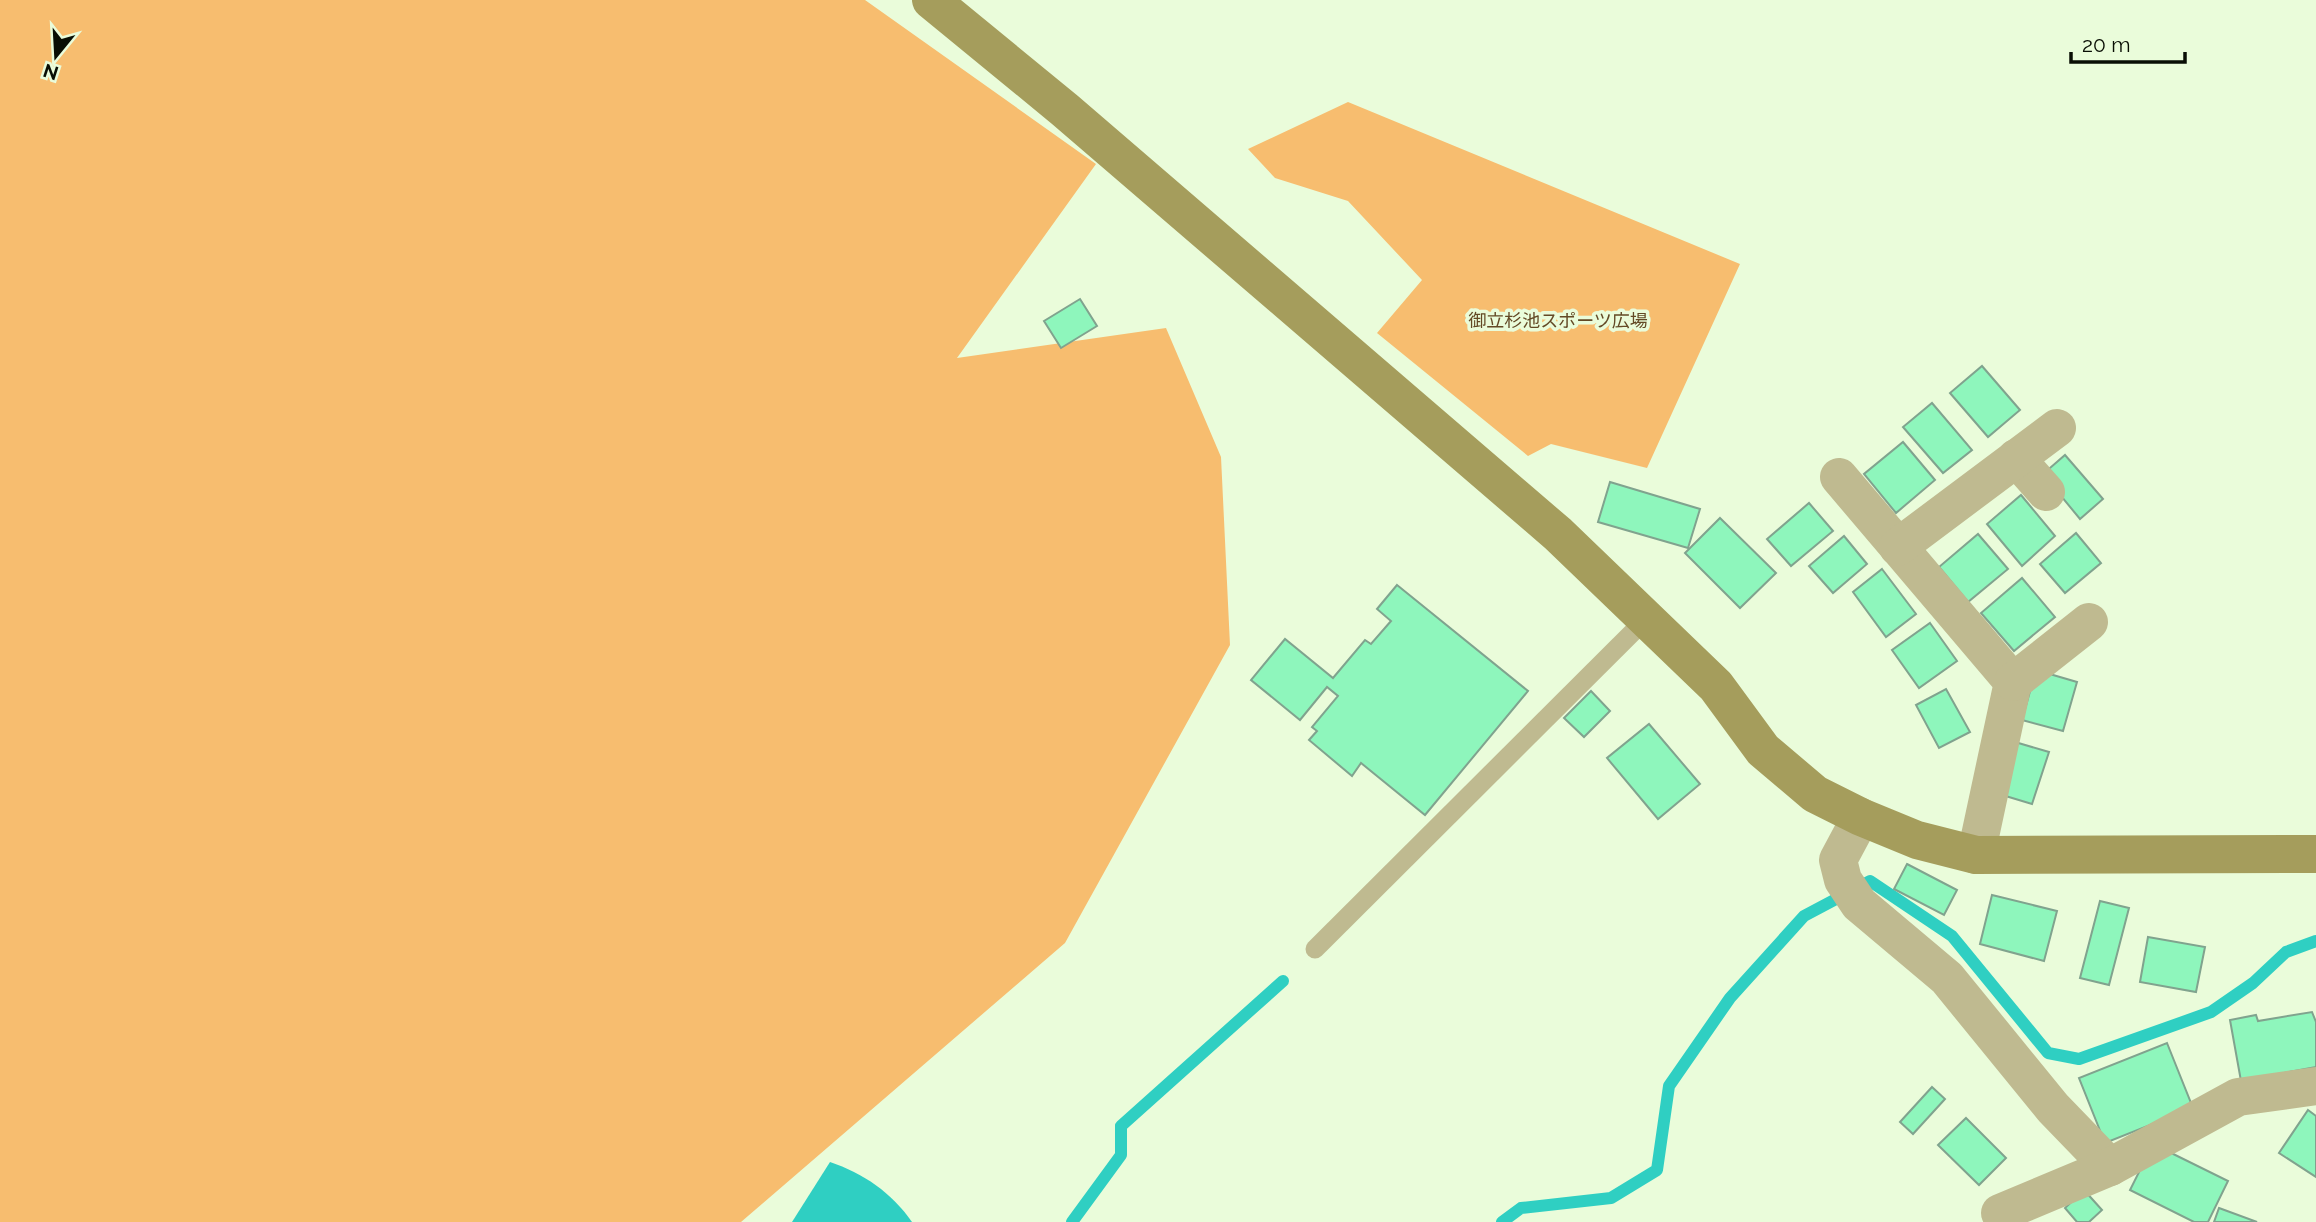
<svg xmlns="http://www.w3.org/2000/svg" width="2316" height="1222" font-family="Raleway,'Noto Sans JP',sans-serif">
<rect width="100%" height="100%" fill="#eafcda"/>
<!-- green -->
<g fill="#f7bd6f">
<path d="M0 0H865L1096 164 957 358 1166 328 1221 457 1230 645 1065 943 741 1222H0Z"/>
<path d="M1348 102 1740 264 1647 468 1551 444 1528 456 1377 333 1422 280 1348 201 1275 178 1248 149Z"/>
</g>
<!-- water -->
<path fill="#2fcfc2" d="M830 1162C863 1173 892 1193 912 1222H792Z"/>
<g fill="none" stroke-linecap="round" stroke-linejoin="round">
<!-- stream -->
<g stroke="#2fcfc2" stroke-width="12">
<path d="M1072 1222 1121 1155V1126L1283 981"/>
<path d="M1502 1222 1521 1208 1611 1198 1657 1170 1669 1086 1730 998 1804 916 1870 881 1952 936 2048 1053 2079 1059 2211 1012 2253 983 2286 952 2316 941"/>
</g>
</g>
<!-- building -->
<g fill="#8ef6bc" stroke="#80a38e" stroke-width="2">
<path d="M1080 299 1097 326 1061 348 1044 321Z"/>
<path d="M1982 366 2020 410 1988 437 1950 393Z"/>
<path d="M1932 403 1972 450 1943 473 1903 427Z"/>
<path d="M1903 442 1935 480 1896 513 1864 474Z"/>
<path d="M2065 455 2103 499 2080 519 2043 474Z"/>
<path d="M1610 482 1700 509 1688 548 1598 522Z"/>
<path d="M2021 495 2055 536 2022 566 1987 524Z"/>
<path d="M1809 503 1833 531 1791 566 1767 539Z"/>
<path d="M1720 518 1776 573 1740 608 1685 553Z"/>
<path d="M2076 533 2101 563 2065 593 2040 564Z"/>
<path d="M1978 534 2008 569 1968 602 1939 567Z"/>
<path d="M1844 536 1867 564 1833 593 1809 566Z"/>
<path d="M1882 569 1916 614 1886 637 1853 592Z"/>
<path d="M2022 578 2055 617 2014 651 1981 613Z"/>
<path d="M1397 585 1528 691 1425 815 1361 763 1352 776 1309 740 1317 731 1312 727 1338 696 1327 687 1300 720 1251 680 1285 639 1333 678 1365 640 1371 644 1391 621 1377 609Z"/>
<path d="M1930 623 1957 661 1919 688 1892 650Z"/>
<path d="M2036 670 2077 682 2063 731 2022 720Z"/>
<path d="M1946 689 1970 732 1939 748 1916 705Z"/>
<path d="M1591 691 1610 711 1584 737 1564 718Z"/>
<path d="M1649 724 1700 784 1658 819 1607 758Z"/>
<path d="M2015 742 2049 752 2032 804 1999 794Z"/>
<path d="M1907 864 1957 890 1944 915 1894 889Z"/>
<path d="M1992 895 2057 911 2044 961 1980 944Z"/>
<path d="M2100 901 2129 908 2109 985 2080 978Z"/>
<path d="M2148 937 2205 947 2196 992 2140 982Z"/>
<path d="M2312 1012 2316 1022V1067L2241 1081 2230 1020 2256 1015 2258 1021Z"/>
<path d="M2167 1043 2193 1108 2105 1143 2079 1078Z"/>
<path d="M1932 1087 1945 1099 1913 1134 1900 1122Z"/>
<path d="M2308 1110 2316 1116V1177L2279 1153Z"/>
<path d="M1966 1118 2006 1158 1979 1185 1938 1145Z"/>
<path d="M2153 1144 2228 1181 2208 1222H2194L2130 1190Z"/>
<path d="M2084 1190 2102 1210 2089 1222H2077L2065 1208Z"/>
<path d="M2219 1208 2257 1222H2214Z"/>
</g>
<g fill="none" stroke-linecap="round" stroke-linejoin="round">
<!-- lane -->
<path stroke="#bfba90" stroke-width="19" d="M1315 949 1647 618"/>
<!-- street -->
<g stroke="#bfba90" stroke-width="38">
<path d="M2016 458 2046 492"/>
<path d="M1839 477 2013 682 1976 855"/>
<path d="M1898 547 2057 428"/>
<path d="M2013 682 2089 622"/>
<path d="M1861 817 1838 860 1843 880 1859 904 1947 978 2053 1108 2110 1167"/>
<path d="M2000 1213 2110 1167 2238 1097 2316 1086"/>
</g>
<!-- secondary -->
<path stroke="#a59d5c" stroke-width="38" d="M931 0 1065 110 1558 534 1716 686 1763 750 1815 794 1861 817 1917 840 1976 855 2316 854"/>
</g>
<g text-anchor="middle" stroke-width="7" stroke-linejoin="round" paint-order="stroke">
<!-- park labels -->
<g font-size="18" fill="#634925" stroke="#eafcda">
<text x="1558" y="327">御立杉池スポーツ広場</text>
</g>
</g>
<!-- north arrow -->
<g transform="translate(56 56) rotate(198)" stroke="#eafcda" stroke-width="5" paint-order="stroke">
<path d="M0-5L12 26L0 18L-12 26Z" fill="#090e04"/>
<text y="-10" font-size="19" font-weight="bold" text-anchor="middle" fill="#090e04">N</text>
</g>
<!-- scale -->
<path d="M2071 52v10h114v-10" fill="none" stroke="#090e04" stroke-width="3.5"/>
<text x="2082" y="52" font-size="21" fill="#090e04" stroke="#eafcda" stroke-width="5" paint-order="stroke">20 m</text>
</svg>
